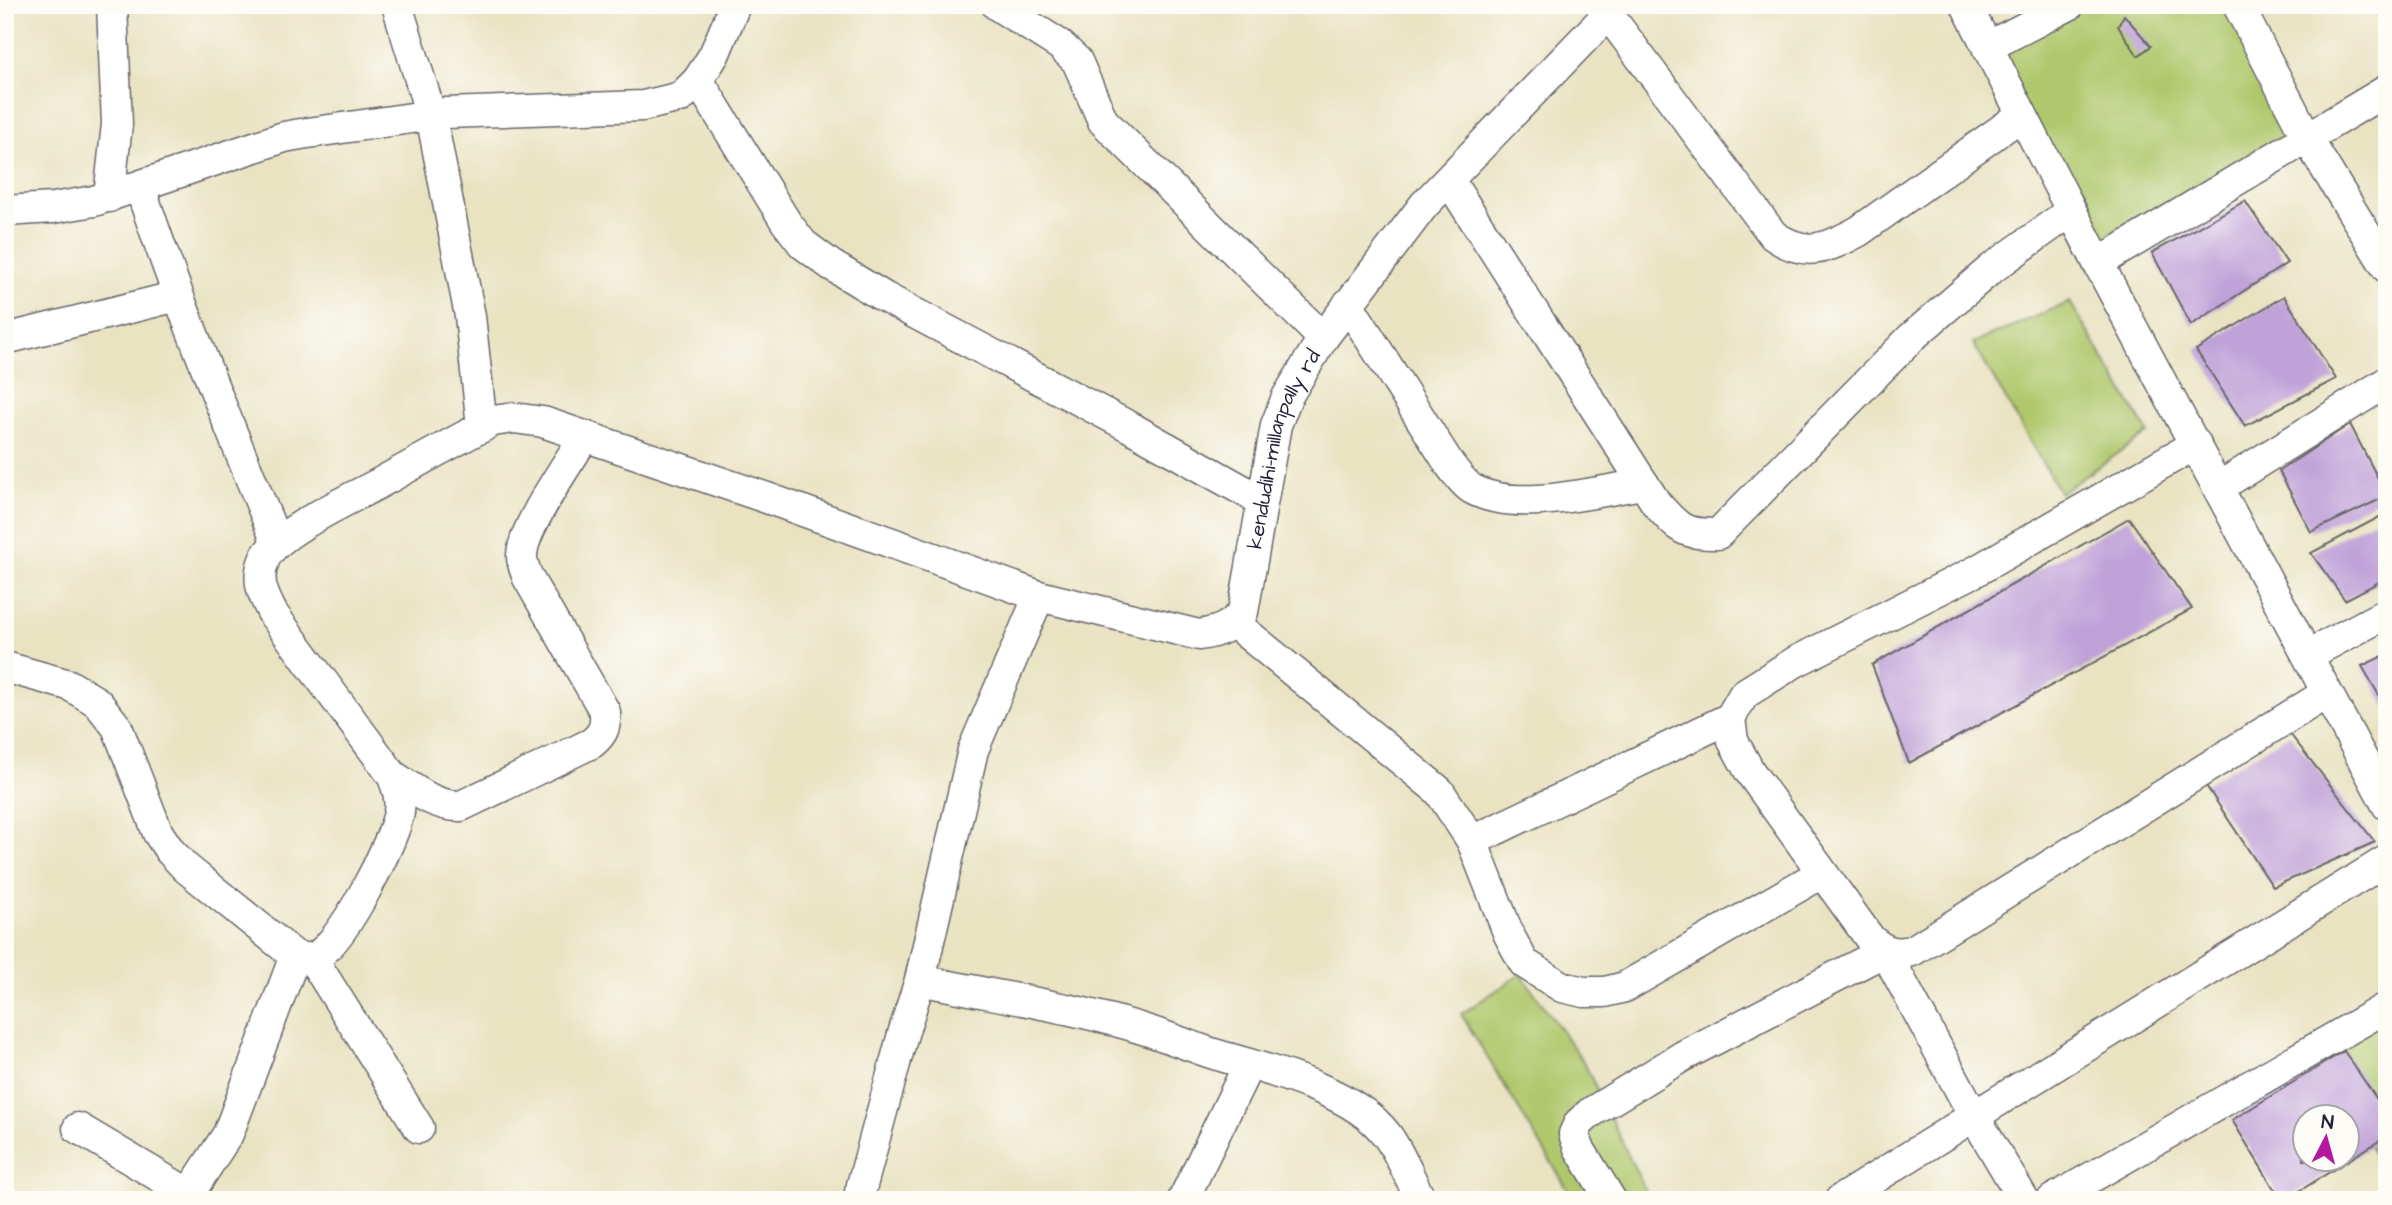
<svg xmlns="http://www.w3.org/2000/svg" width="2392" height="1205" font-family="'Architects Daughter',sans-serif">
<rect width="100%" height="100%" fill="#fdfcf7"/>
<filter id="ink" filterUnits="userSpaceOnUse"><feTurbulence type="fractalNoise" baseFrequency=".0143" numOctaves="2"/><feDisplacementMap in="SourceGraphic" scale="14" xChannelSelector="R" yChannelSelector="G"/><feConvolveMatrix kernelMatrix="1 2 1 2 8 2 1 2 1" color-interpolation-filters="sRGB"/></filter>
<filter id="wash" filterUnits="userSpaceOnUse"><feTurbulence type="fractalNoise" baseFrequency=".00686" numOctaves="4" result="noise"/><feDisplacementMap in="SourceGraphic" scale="28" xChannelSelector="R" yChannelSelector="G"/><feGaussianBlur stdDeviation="1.57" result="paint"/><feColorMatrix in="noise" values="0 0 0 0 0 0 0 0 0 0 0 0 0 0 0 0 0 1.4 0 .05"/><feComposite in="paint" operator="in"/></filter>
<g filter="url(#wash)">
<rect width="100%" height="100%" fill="#e9e3c2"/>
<!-- green -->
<g fill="#b0c76c" stroke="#697454" stroke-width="2">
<path d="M2087 5H2231L2297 136 2089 269 1999 50Z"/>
<path d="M2070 302 2148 433 2060 493 1973 343Z"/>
<path d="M1521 974 1583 1061 1650 1200H1574L1461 1014Z"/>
<path d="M2387 1001V1184L2322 1041Z"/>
</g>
<g id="blocks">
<!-- building -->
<g fill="#c0a2d8" fill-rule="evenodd">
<path d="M2124 15 2151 46 2138 56 2118 26Z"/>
<path d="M2245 201 2287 263 2191 325 2152 253Z"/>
<path d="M2284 296 2336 379 2245 426 2196 350Z"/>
<path d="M2350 424 2387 496 2311 532 2279 471Z"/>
<path d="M2387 513V578L2345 600 2311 553Z"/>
<path d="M2129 518 2192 609 1909 763 1872 665Z"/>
<path d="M2387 654V709L2362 666Z"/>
<path d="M2290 734 2375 842 2273 887 2205 784Z"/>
<path d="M2344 1051 2387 1114V1136L2285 1200H2281L2232 1120ZM2304 1118H2346V1160H2304Z"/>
</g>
</g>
</g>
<g filter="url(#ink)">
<use href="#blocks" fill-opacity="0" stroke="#68666a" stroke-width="2"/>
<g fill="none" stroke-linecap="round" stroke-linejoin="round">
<defs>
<g id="street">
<path d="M397 5 431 115 470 316 482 427"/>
<path d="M997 5 1060 45 1077 61 1103 121 1323 338"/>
<path d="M1966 5 2098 263 2387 805"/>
<path d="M2238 5 2307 138 2387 268"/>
<path d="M1987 47 2069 5"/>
<path d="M698 80 786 222 803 244 831 265 884 297 1130 427 1262 501"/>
<path d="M1449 180 1656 503C1679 529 1682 534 1718 534L1912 337 1991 269 2071 211"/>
<path d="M140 187C180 308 229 425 277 543"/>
<path d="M109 197 117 124 112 5"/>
<path d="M5 211 53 208 94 201 284 137 301 134 446 113 643 106 681 97 698 80 714 55 735 5"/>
<path d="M2098 263 2387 90"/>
<path d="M1348 304 1450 465C1456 473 1464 484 1472 489 1517 514 1596 491 1644 484"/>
<path d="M5 339 178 296"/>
<path d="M2196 444 1976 571 1795 662 1744 694 1730 718 1733 741 1750 772 1871 940C1885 951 1893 955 1912 951L2327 693"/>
<path d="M2219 487 2387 382"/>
<path d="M1234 623 1439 791 1472 841 1509 935 1524 963 1562 987 1584 992H1605L1625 987 1822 873"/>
<path d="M2308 655 2387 613"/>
<path d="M5 667 69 685 97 702 117 727 158 833 170 851 186 868 295 956C300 957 307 959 312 958 339 952 395 839 399 812 401 798 397 787 392 775L273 614C263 595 255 579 265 558 278 531 357 496 385 480 421 460 457 440 493 421L514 418 543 422 767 498 1039 596"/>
<path d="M392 775C413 789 435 807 461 806L592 743C603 734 606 727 605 712L528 578C526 572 522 564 522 557 521 530 569 462 585 436"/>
<path d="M1472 841 1730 718"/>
<path d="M312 958 419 1128"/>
<path d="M920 980C996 996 1075 1007 1149 1031 1171 1038 1192 1047 1214 1054 1265 1069 1353 1090 1386 1134 1399 1150 1411 1181 1421 1200"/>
<path d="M78 1128 189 1194"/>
<path d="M185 1200 228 1134 295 956"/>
<path id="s1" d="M858 1200 903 1034 920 980 973 750 1039 596 1199 635C1218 632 1230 628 1243 612L1276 425 1287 397 1323 338 1424 205 1608 14 1773 235C1805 258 1826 249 1859 231L2022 115"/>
<path d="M1183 1200 1249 1064"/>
<path d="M1611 1200 1579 1148 1574 1134 1579 1123 1590 1113 1683 1056 1885 951 1974 1116 1840 1200"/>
<path d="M2024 1200 1974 1116 2387 860"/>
<path d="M2052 1200 2387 1007"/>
</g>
</defs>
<!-- street casing -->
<use href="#street" stroke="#68666a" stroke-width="33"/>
<!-- street -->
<use href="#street" stroke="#fff" stroke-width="30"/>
</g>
</g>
<g text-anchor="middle" stroke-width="7" stroke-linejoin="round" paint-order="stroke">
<!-- street labels -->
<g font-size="21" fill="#22223b" stroke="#fdfcf7">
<text dy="7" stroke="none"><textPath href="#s1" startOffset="1017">kendudihi-millanpally rd</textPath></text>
</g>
</g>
<!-- margin -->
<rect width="2392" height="1205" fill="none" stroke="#fdfcf7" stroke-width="28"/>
<!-- north arrow -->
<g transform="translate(2326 1138) rotate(6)"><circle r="33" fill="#fdfcf7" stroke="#a5a5ac" stroke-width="2"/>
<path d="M0-5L12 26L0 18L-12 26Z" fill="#b5179e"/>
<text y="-10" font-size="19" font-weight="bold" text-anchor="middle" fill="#22223b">N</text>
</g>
</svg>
